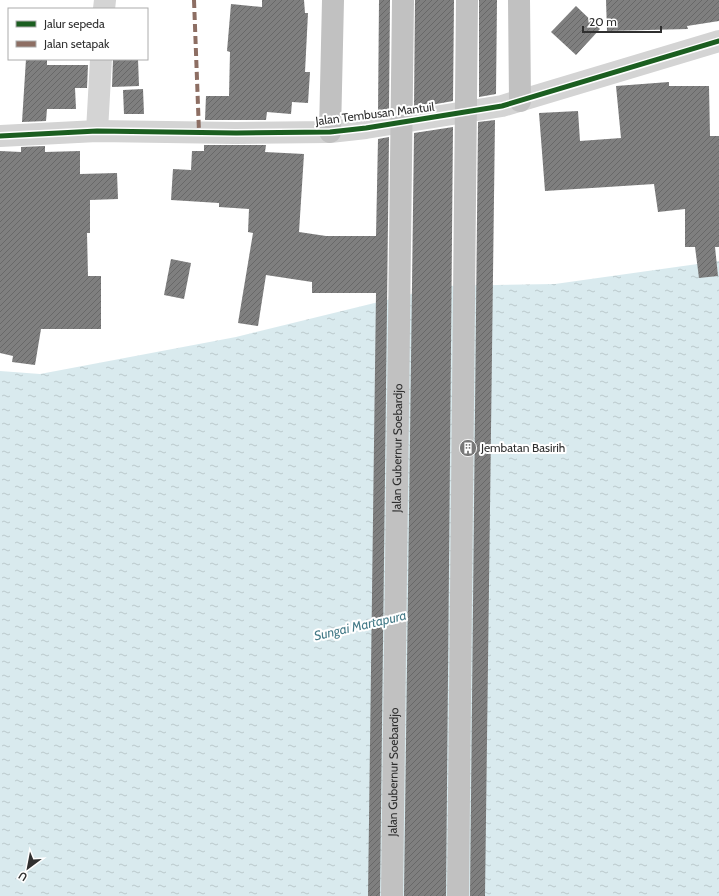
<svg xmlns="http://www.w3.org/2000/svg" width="719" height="896" font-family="Cabin,sans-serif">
<defs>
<pattern id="water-ripples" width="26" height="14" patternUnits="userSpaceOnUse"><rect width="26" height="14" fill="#d9eaee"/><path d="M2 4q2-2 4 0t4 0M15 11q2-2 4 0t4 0" fill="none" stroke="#bbc9cc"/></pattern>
<pattern id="building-hatch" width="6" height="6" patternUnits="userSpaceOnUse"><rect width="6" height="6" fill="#7f7f7f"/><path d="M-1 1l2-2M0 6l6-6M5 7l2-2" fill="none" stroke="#686868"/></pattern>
</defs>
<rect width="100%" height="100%" fill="#fff"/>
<!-- water -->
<path fill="url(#water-ripples)" d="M719 261V896H0V371L40 374 236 337 444 286 555 284Z"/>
<!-- building -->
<g fill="url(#building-hatch)">
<path d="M262 0H304L305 13H308L305 72H310L308 103 292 102 291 114 267 112 266 120H205L206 96H229L230 52 227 51 231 4 262 7Z"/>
<path d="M379 0H390L389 112 378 113Z"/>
<path d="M415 0H454L453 101 414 108Z"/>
<path d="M479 0H497L496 94 479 97Z"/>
<path d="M606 0H719V21L687 26 688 29 607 31Z"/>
<path d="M576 6 600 29 576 55 551 32Z"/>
<path d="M26 59H47V65H88L87 88H75L76 109H47L46 121 22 122Z"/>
<path d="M113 59H138L139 86 112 87Z"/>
<path d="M669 82V86H709L710 136H719V247H715L718 276 699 278 695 247H685V209L658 212 654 184 545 191 539 113 578 111 580 141 621 138 616 86Z"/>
<path d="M143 89 144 114H124L123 90Z"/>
<path d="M495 120 485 896H470L478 122Z"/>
<path d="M453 127 446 896H404L414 133Z"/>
<path d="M389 137 380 896H368L376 293H312V282L266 275 258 326 238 323 253 233 248 232 249 209 219 207V203L171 200 173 169 191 170 192 151H204V145H266L265 152 304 154 299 232 326 236H376L378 139Z"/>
<path d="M45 146V152L80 151V174L117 173 118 199 90 200V233H87L88 276H101V329H41L35 365 12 362 13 356 0 353V151L21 152V147Z"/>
<path d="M171 259 191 263 184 299 164 295Z"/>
</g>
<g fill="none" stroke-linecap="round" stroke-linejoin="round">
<!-- minor -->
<g stroke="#d4d4d4" stroke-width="22">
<path d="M104 9 105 0"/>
<path d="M97 131 101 59"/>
<path d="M0 136 97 131 236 133 330 132 366 128 502 106 719 41"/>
</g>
<!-- highway -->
<g stroke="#c1c1c1" stroke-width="22">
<path d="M519 0 520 101"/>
<path d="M330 132 333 0"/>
</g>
<!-- highway-bridge -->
<g stroke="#c1c1c1" stroke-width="22">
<path id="s1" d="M392 896 403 0"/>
<path d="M458 896 467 0"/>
</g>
<!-- quiet -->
<path stroke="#8d6e63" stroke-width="4" stroke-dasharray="8 4" stroke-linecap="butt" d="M194 0 199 132"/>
<defs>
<path id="cycleway" d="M0 136 97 131 236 133 330 132 366 128 502 106 719 41"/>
</defs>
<!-- cycleway casing -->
<use href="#cycleway" stroke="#fff" stroke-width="8"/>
<!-- cycleway -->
<use href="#cycleway" stroke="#1b5e20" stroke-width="5"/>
</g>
<!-- icons -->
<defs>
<symbol id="building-disc" viewBox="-11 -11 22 22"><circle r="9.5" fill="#787878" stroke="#fff"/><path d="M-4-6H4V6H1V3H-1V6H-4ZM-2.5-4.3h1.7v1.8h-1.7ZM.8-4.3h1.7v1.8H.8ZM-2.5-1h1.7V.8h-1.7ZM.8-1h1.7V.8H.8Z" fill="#fff"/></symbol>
</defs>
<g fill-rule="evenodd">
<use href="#building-disc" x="458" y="438" width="20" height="20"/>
</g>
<g text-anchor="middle" stroke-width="4" stroke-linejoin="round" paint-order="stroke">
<!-- street labels -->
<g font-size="12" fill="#2f2f2f" stroke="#fff">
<text transform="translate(375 114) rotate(-7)" y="4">Jalan Tembusan Mantuil</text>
<text dy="4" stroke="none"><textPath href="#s1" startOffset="448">Jalan Gubernur Soebardjo</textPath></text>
<text dy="4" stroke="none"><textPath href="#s1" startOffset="124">Jalan Gubernur Soebardjo</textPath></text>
</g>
<!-- poi labels -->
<g font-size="12" fill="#2f2f2f" stroke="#fff" text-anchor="start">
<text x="481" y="452">Jembatan Basirih</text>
</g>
<!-- water labels -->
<g font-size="13" font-style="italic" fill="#457b88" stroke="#fff">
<text transform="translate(360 625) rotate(-13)" y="5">Sungai Martapura</text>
</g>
</g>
<!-- legend -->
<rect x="8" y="8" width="140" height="52" fill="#ffffff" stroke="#acacac"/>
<rect x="16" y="21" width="20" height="6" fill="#1b5e20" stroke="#acacac"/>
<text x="44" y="28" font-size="12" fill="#2f2f2f">Jalur sepeda</text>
<rect x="16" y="41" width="20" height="6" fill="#8d6e63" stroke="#acacac"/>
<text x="44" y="48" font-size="12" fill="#2f2f2f">Jalan setapak</text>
<!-- north arrow -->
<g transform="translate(28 868) rotate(212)" stroke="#ffffff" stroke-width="3" paint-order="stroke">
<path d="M0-3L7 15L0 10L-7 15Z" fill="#2f2f2f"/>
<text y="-6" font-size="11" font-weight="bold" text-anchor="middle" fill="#2f2f2f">U</text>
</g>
<!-- scale -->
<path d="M583 26v6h78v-6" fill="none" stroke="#2f2f2f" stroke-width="2"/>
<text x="589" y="26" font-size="12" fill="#2f2f2f" stroke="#ffffff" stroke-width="3" paint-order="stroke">20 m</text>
</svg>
